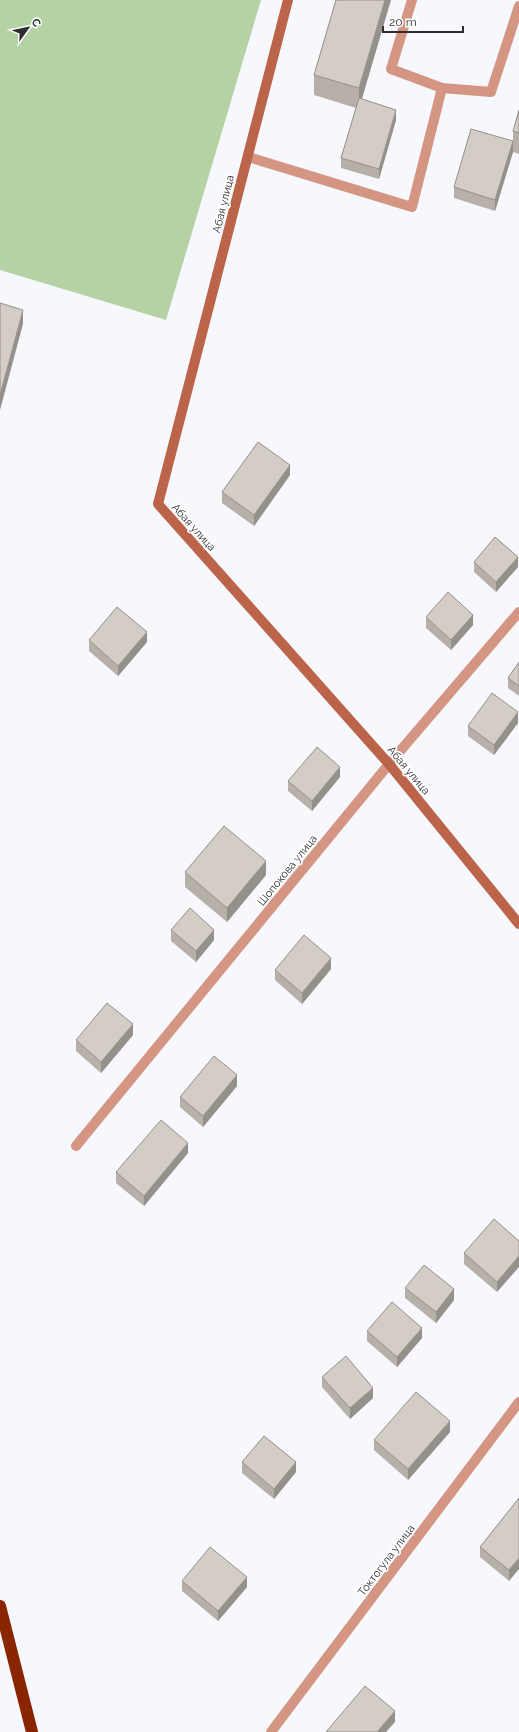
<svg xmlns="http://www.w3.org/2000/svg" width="519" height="1732" font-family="Raleway,sans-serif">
<rect width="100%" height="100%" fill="#f7f7fe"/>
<!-- green -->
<path fill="#b4d2a4" d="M0 0H261L166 320 0 270Z"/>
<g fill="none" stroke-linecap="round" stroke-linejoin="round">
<!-- street -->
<g stroke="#d49683" stroke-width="10">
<path d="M442 88 491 92 519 6"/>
<path d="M248 157 412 207 442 88 391 69 412 0"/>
<path d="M76 1146 389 764 519 612"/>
<path d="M271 1732 519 1402"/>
</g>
<!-- secondary -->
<path stroke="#bc644a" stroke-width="10" d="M288 0 158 504 389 764 519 924"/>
<!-- highway -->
<path stroke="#892500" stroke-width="12" d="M0 1606 32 1732"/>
</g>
<!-- wall -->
<g fill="#b6b0a9">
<path d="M336 0 362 99 396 120 379 179 341 168V158L356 108 314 95V75Z"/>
<path d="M519 110V154L513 152 495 211 454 198V187L513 141V131Z"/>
<path d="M290 475 254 526 222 503V492Z"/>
<path d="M474 562 518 567 496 592 474 572Z"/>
<path d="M426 617 473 625 451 650 426 628Z"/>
<path d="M89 640 147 642 118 676 89 651Z"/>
<path d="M519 662V696L508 688V678Z"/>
<path d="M518 723 494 755 468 736V726Z"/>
<path d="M340 777 312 811 288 791V781Z"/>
<path d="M185 872 266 875 227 922 185 887Z"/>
<path d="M171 930 214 940 196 962 171 941Z"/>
<path d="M331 969 302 1004 275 980V970Z"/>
<path d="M133 1035 101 1073 76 1051V1040Z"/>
<path d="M237 1086 203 1127 180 1107V1097Z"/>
<path d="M188 1153 144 1206 116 1183V1172Z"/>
<path d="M519 1241 497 1292 464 1264V1253Z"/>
<path d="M405 1288 454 1300 436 1323 405 1298Z"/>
<path d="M367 1331 422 1338 397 1367 367 1341Z"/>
<path d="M322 1377 373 1398 350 1419 322 1387Z"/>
<path d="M450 1432 408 1480 374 1450V1440Z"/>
<path d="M242 1462 296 1472 274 1499 242 1473Z"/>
<path d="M519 1498 509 1581 480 1557V1547Z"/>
<path d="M182 1581 247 1587 218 1621 182 1591Z"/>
</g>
<!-- shaded-wall -->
<g fill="#94908a">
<path d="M385 0H391L359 109V88Z"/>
<path d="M396 110V120L379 179V169Z"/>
<path d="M513 141V152L495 211V200Z"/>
<path d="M23 310V324L0 410V395Z"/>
<path d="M290 465V475L254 526V515Z"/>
<path d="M518 557V567L496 592V582Z"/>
<path d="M473 615V625L451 650V640Z"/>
<path d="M147 632V642L118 676V666Z"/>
<path d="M518 712V723L494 755V745Z"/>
<path d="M340 767V777L312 811V801Z"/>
<path d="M266 861V875L227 922V908Z"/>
<path d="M214 930V940L196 962V951Z"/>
<path d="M331 958V969L302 1004V993Z"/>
<path d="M133 1024V1035L101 1073V1062Z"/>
<path d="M237 1075V1086L203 1127V1116Z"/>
<path d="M188 1143V1153L144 1206V1196Z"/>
<path d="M519 1256V1267L497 1292V1282Z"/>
<path d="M454 1289V1300L436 1323V1312Z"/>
<path d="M422 1328V1338L397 1367V1357Z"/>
<path d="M373 1388V1398L350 1419V1408Z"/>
<path d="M450 1421V1432L408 1480V1469Z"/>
<path d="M296 1462V1472L274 1499V1489Z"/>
<path d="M519 1558V1569L509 1581V1570Z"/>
<path d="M247 1577V1587L218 1621V1611Z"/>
<path d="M395 1711V1722L386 1732H377Z"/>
</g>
<!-- building -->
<g fill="#d4cdc5" stroke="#94908a">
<path d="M336 0H385L359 88 314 75Z"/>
<path d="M359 98 396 110 379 169 341 158Z"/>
<path d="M519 110V133L513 131Z"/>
<path d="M471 129 513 141 495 200 454 187Z"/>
<path d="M0 303 23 310 0 395Z"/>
<path d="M258 442 290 465 254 515 222 492Z"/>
<path d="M495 537 518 557 496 582 474 562Z"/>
<path d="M448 592 473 615 451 640 426 617Z"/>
<path d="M117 607 147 632 118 666 89 640Z"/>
<path d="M519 662V686L508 678Z"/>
<path d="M492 693 518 712 494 745 468 726Z"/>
<path d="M317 747 340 767 312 801 288 781Z"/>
<path d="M224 826 266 861 227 908 185 872Z"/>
<path d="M190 908 214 930 196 951 171 930Z"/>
<path d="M304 935 331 958 302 993 275 970Z"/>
<path d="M107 1003 133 1024 101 1062 76 1040Z"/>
<path d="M214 1056 237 1075 203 1116 180 1097Z"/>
<path d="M161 1120 188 1143 144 1196 116 1172Z"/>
<path d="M494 1219 519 1241V1256L497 1282 464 1253Z"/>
<path d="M424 1265 454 1289 436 1312 405 1288Z"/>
<path d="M392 1302 422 1328 397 1357 367 1331Z"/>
<path d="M346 1356 373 1388 350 1408 322 1377Z"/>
<path d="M416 1392 450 1421 408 1469 374 1440Z"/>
<path d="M264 1436 296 1462 274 1489 242 1462Z"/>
<path d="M519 1498V1558L509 1570 480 1547Z"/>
<path d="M210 1547 247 1577 218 1611 182 1581Z"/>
<path d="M365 1686 395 1711 377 1732H326Z"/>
</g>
<g text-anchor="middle" stroke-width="3.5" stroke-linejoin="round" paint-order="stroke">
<!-- street labels -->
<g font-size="11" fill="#2d2e31" stroke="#fff">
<text transform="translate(223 204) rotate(-76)" y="4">Абая улица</text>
<text transform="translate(194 527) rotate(48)" y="4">Абая улица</text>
<text transform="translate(409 770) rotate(50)" y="4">Абая улица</text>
<text transform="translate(287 870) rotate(-51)" y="4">Шопокова улица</text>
<text transform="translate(386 1560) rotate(-53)" y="4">Токтогула улица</text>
</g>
</g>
<!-- north arrow -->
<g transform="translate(28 28) rotate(57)" stroke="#ffffff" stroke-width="3" paint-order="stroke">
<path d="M0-3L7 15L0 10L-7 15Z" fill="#2d2e31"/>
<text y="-6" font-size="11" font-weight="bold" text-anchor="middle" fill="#2d2e31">С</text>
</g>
<!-- scale -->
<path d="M383 26v6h80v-6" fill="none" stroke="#2d2e31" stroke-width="2"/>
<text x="389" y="26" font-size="12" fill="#2d2e31" stroke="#ffffff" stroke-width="3" paint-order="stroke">20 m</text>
</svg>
